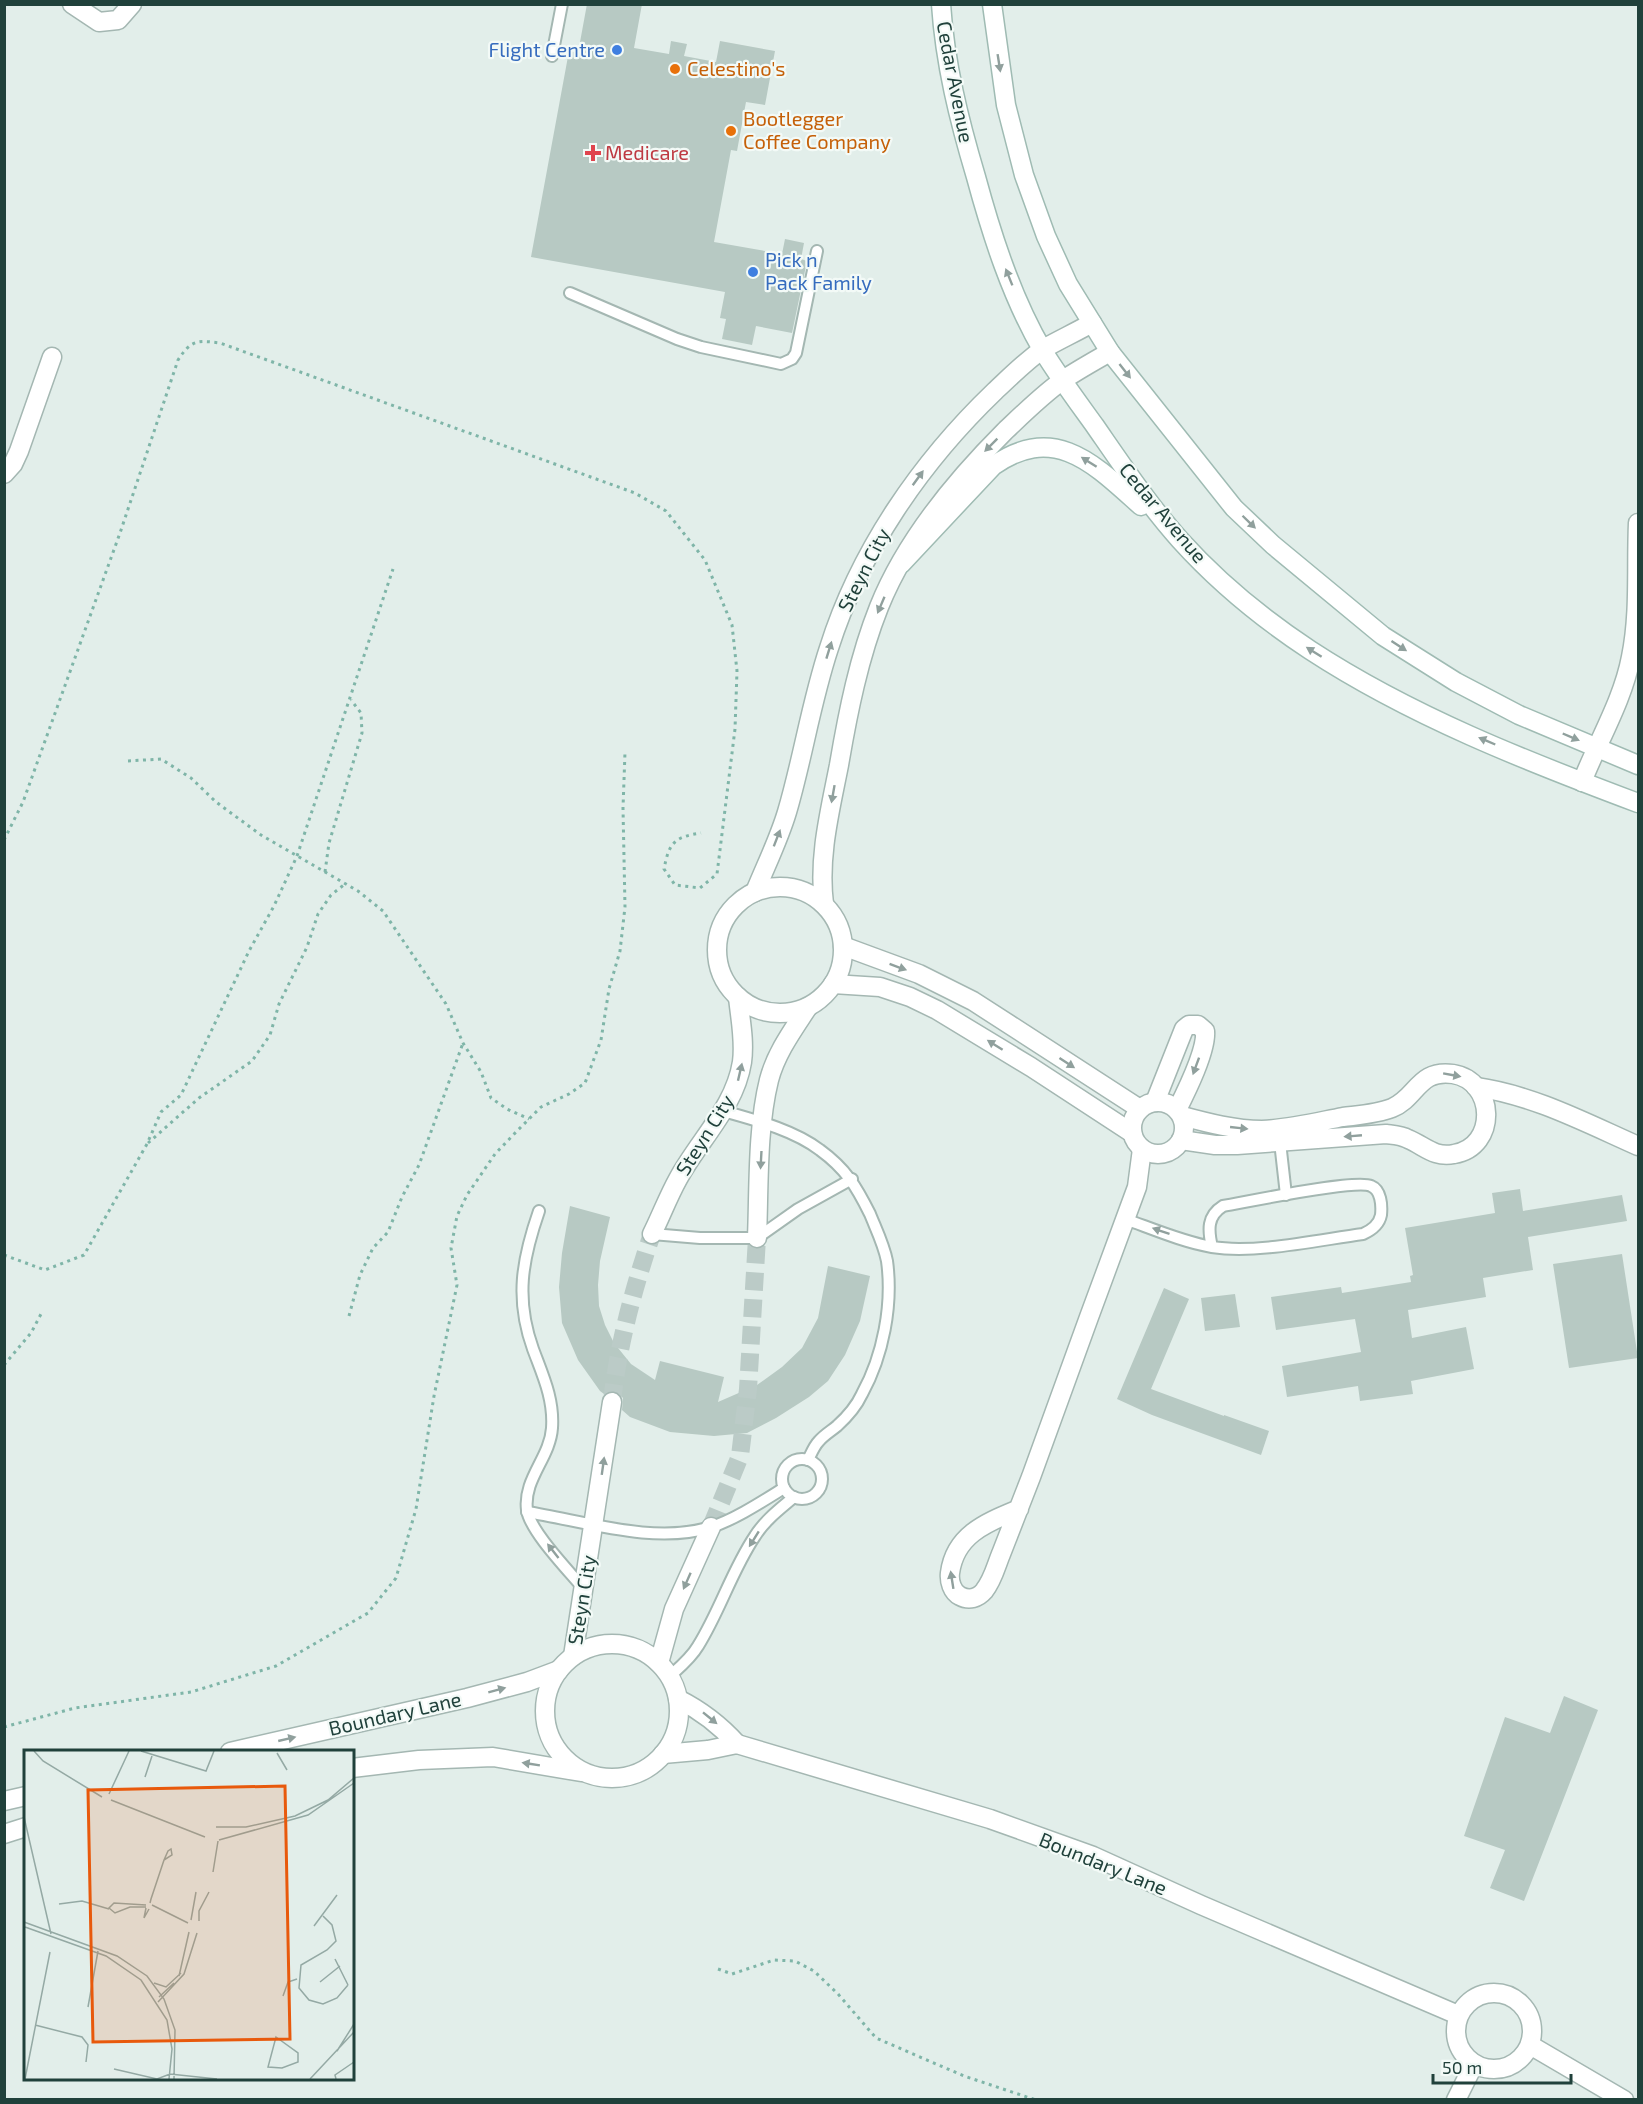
<svg xmlns="http://www.w3.org/2000/svg" width="1643" height="2104" font-family="'Exo 2',sans-serif">
<rect width="100%" height="100%" fill="#e2eeea"/>
<!-- building -->
<g fill="#b7c9c3">
<path d="M587 4H642L634 48 669 54 671 41 687 44 684 56 716 62 720 41 775 51 765 105 746 102 737 151 731 150 714 242 782 254 785 239 804 243 801 259 807 261 792 333 756 326 752 345 722 339 726 319 720 318 725 292 531 257 569 51 578 53Z"/>
<path d="M1520 1189 1523 1211 1622 1195 1627 1221 1528 1237 1533 1270 1483 1278 1486 1297 1408 1310 1412 1338 1466 1327 1474 1369 1411 1381 1413 1394 1360 1401 1358 1386 1287 1397 1282 1366 1361 1352 1355 1319 1276 1330 1271 1297 1341 1287 1342 1293 1411 1282 1410 1276 1413 1275 1405 1228 1495 1213 1492 1193Z"/>
<path d="M570 1206 610 1217 600 1261 598 1285 599 1306 605 1325 614 1343 631 1364 655 1380 660 1361 724 1377 718 1402 757 1385 782 1367 802 1348 818 1318 828 1266 870 1276 860 1321 845 1355 828 1381 809 1397 776 1418 747 1433 714 1436 670 1432 630 1417 622 1410 623 1398 619 1394 613 1391 604 1394 600 1391 578 1360 562 1323 559 1287 562 1253Z"/>
<path d="M1622 1254 1638 1358 1569 1368 1553 1264Z"/>
<path d="M1164 1288 1189 1299 1151 1389 1224 1416V1415L1269 1431 1261 1455 1152 1415 1117 1399Z"/>
<path d="M1235 1294 1240 1327 1205 1331 1201 1298Z"/>
<path d="M1564 1696 1598 1710 1524 1901 1490 1888 1505 1850 1464 1836 1505 1717 1550 1733Z"/>
</g>
<g fill="none" stroke-linecap="round" stroke-linejoin="round">
<!-- minor-tunnel -->
<g stroke="#bbcbc7" stroke-width="18" stroke-dasharray="18 9" stroke-linecap="butt">
<path d="M612 1402C618 1345 634 1287 652 1234"/>
<path d="M711 1527 740 1456 748 1389 757 1238"/>
</g>
<defs>
<g id="service">
<path d="M552 56 562 4"/>
<path d="M570 293 677 339 701 347 781 364 792 359 796 353 817 251"/>
<path d="M723 1111C755 1120 794 1130 820 1150 846 1169 856 1186 870 1214 876 1229 884 1245 887 1261 893 1305 883 1356 862 1394 856 1407 847 1417 837 1426 831 1431 824 1435 819 1441 814 1446 811 1454 808 1460"/>
<path d="M1280 1142 1286 1195"/>
<path d="M539 1211C522 1260 515 1299 533 1349 543 1376 554 1399 552 1428 550 1458 523 1479 527 1510 530 1531 568 1570 583 1588"/>
<path d="M1125 1219C1153 1229 1183 1242 1212 1247 1256 1254 1318 1240 1363 1234 1372 1230 1379 1225 1381 1215 1382 1205 1381 1190 1371 1186 1355 1179 1247 1202 1223 1206 1207 1216 1208 1230 1212 1247"/>
<path d="M652 1234 700 1238H757L798 1209 852 1179"/>
<circle cx="802" cy="1479" r="20"/>
<path d="M527 1512C584 1521 655 1545 711 1527 734 1520 763 1501 784 1488"/>
<path d="M670 1676C680 1667 691 1658 698 1646 720 1611 732 1570 755 1536 765 1520 780 1509 794 1497"/>
</g>
<g id="minor">
<path d="M72 4 99 22 118 20 132 4"/>
<path d="M4 474 13 464 19 451 52 357"/>
<path d="M1582 782C1598 741 1623 700 1631 657 1640 613 1636 567 1638 523"/>
<circle cx="780" cy="950" r="63"/>
<path d="M755 892C766 865 779 839 787 812 803 758 811 702 829 648 860 550 921 462 995 391 1010 377 1026 361 1043 349 1059 340 1076 332 1092 323"/>
<path d="M824 904C818 857 830 811 839 765 848 712 859 657 879 607 905 542 956 480 1005 431 1024 413 1042 395 1063 380 1078 370 1094 361 1110 352"/>
<path d="M843 946 919 974 973 1001 1140 1109"/>
<path d="M833 984 880 987 910 997 937 1010 1031 1067 1132 1133"/>
<path d="M1476 1087C1533 1095 1586 1123 1638 1146"/>
<path d="M1155 1102 1184 1029 1189 1025H1198L1205 1031C1207 1050 1186 1092 1177 1110"/>
<circle cx="1158" cy="1128" r="26"/>
<path d="M1181 1140 1215 1145H1237L1386 1134C1394 1135 1401 1135 1408 1139 1425 1146 1434 1158 1454 1154 1498 1147 1496 1081 1453 1074 1418 1069 1417 1098 1392 1108 1377 1114 1359 1115 1343 1117 1317 1122 1289 1129 1262 1130 1235 1130 1208 1123 1182 1116"/>
<path d="M652 1234C661 1216 668 1197 678 1179 699 1140 735 1107 742 1062 745 1040 740 1018 738 997"/>
<path d="M757 1238C759 1189 757 1128 769 1080 776 1053 793 1030 808 1007"/>
<path d="M1019 1509C988 1522 955 1534 950 1573 949 1581 952 1592 960 1596 969 1601 978 1598 984 1591 993 1580 996 1566 1001 1554 1011 1528 1021 1503 1031 1477 1066 1381 1101 1283 1137 1187L1142 1149"/>
<circle cx="612" cy="1711" r="67"/>
<path d="M573 1656 612 1402"/>
<path d="M659 1663 674 1609 711 1527"/>
<path d="M678 1699C702 1711 719 1724 737 1744"/>
<path d="M230 1752 467 1698 527 1682 559 1670"/>
<path d="M663 1754 708 1750 737 1744 990 1819 1093 1856 1201 1905 1458 2015"/>
<path d="M352 1768 419 1760 493 1757 581 1772"/>
<path d="M4 1801 26 1796"/>
<path d="M4 1834 26 1827"/>
<circle cx="1494" cy="2031" r="38"/>
<path d="M1530 2045 1624 2100"/>
<path d="M1456 2100 1474 2064"/>
</g>
<g id="secondary">
<path d="M941 4C945 64 959 120 976 177 992 236 1012 298 1043 351 1059 377 1077 401 1095 426 1122 465 1148 504 1180 540 1217 581 1263 619 1310 650 1411 716 1526 761 1638 803"/>
<path d="M992 4 1006 105 1024 175 1046 236 1068 284 1110 352 1234 508 1273 545 1383 636 1456 682 1519 715 1638 765"/>
<path d="M901 564 993 466C1055 422 1095 465 1141 506"/>
</g>
</defs>
<!-- service casing -->
<use href="#service" stroke="#a4b7b2" stroke-width="14"/>
<!-- minor casing -->
<use href="#minor" stroke="#a4b7b2" stroke-width="21"/>
<!-- secondary casing -->
<use href="#secondary" stroke="#9fbbb3" stroke-width="21"/>
<!-- path -->
<g stroke="#7fb5a8" stroke-width="3" stroke-dasharray="3 4.5" stroke-linecap="butt">
<path d="M128 761 161 759 191 778 216 802 261 835 358 891 383 911 446 1004 463 1043 481 1072 491 1098 507 1109 529 1119"/>
<path d="M4 840 23 802 120 533 178 360C191 340 197 340 220 343L635 493 666 511 705 560 732 625 737 671 735 729 717 874 700 888 675 885 664 869C669 843 674 837 701 833"/>
<path d="M325 872 329 843 362 733 361 713 351 700"/>
<path d="M148 1143 199 1098 252 1061 270 1035 279 1004 307 947 318 914 331 895 345 884"/>
<path d="M4 1255 45 1270 84 1255 147 1144 161 1112 181 1095 249 951 274 906 297 856 393 569"/>
<path d="M349 1316 360 1275 373 1248 388 1232 402 1197 419 1165 463 1043"/>
<path d="M4 1365 31 1333 41 1314"/>
<path d="M4 1727 75 1708 191 1692 276 1666 368 1613 396 1578 416 1509 434 1396 457 1285 451 1248 457 1216 467 1195 495 1154 517 1131 541 1107 569 1094 585 1083 601 1040 609 989 620 951 625 907 623 808 625 752"/>
<path d="M718 1969 732 1974 774 1960 795 1961 814 1971 838 1994 876 2038 964 2076 1036 2100"/>
</g>
<!-- service -->
<use href="#service" stroke="#fff" stroke-width="10"/>
<!-- minor -->
<use href="#minor" stroke="#fff" stroke-width="18"/>
<!-- secondary -->
<use href="#secondary" stroke="#fff" stroke-width="18"/>
</g>
<!-- one-way arrows -->
<defs><path id="oneway-solid" d="M-6-.8H1V-3.2L6.5 0L1 3.2V.8H-6Z" transform="scale(1.5)"/></defs>
<g fill="#90a09d">
<use href="#oneway-solid" transform="translate(999 63) rotate(81)"/>
<use href="#oneway-solid" transform="translate(1009 277) rotate(-112)"/>
<use href="#oneway-solid" transform="translate(1125 371) rotate(52)"/>
<use href="#oneway-solid" transform="translate(991 445) rotate(135)"/>
<use href="#oneway-solid" transform="translate(1089 462) rotate(-148)"/>
<use href="#oneway-solid" transform="translate(918 478) rotate(-54)"/>
<use href="#oneway-solid" transform="translate(1249 522) rotate(44)"/>
<use href="#oneway-solid" transform="translate(881 605) rotate(113)"/>
<use href="#oneway-solid" transform="translate(1399 646) rotate(33)"/>
<use href="#oneway-solid" transform="translate(829 650) rotate(-73)"/>
<use href="#oneway-solid" transform="translate(1314 652) rotate(-148)"/>
<use href="#oneway-solid" transform="translate(1571 737) rotate(23)"/>
<use href="#oneway-solid" transform="translate(1487 741) rotate(-157)"/>
<use href="#oneway-solid" transform="translate(833 794) rotate(100)"/>
<use href="#oneway-solid" transform="translate(777 838) rotate(-69)"/>
<use href="#oneway-solid" transform="translate(898 967) rotate(20)"/>
<use href="#oneway-solid" transform="translate(995 1045) rotate(-148)"/>
<use href="#oneway-solid" transform="translate(1067 1063) rotate(33)"/>
<use href="#oneway-solid" transform="translate(1196 1066) rotate(110)"/>
<use href="#oneway-solid" transform="translate(740 1072) rotate(-77)"/>
<use href="#oneway-solid" transform="translate(1452 1075) rotate(10)"/>
<use href="#oneway-solid" transform="translate(1239 1128) rotate(6)"/>
<use href="#oneway-solid" transform="translate(1353 1136) rotate(175)"/>
<use href="#oneway-solid" transform="translate(761 1160) rotate(93)"/>
<use href="#oneway-solid" transform="translate(1161 1231) rotate(-161)"/>
<use href="#oneway-solid" transform="translate(603 1466) rotate(-82)"/>
<use href="#oneway-solid" transform="translate(754 1539) rotate(122)"/>
<use href="#oneway-solid" transform="translate(553 1551) rotate(-128)"/>
<use href="#oneway-solid" transform="translate(952 1580) rotate(-99)"/>
<use href="#oneway-solid" transform="translate(687 1581) rotate(114)"/>
<use href="#oneway-solid" transform="translate(497 1690) rotate(-15)"/>
<use href="#oneway-solid" transform="translate(710 1718) rotate(39)"/>
<use href="#oneway-solid" transform="translate(287 1739) rotate(-13)"/>
<use href="#oneway-solid" transform="translate(531 1764) rotate(-171)"/>
</g>
<!-- markers -->
<g fill="#3f7fe0" stroke="#f3faf7" stroke-width="2">
<circle cx="617" cy="50" r="6"/>
<circle cx="753" cy="272" r="6"/>
</g>
<g fill="#e8710a" stroke="#f3faf7" stroke-width="2">
<circle cx="675" cy="69" r="6"/>
<circle cx="731" cy="131" r="6"/>
</g>
<path fill="#e0444e" stroke="#f3faf7" stroke-width="2" d="M590 144h6v6h6v6h-6v6h-6v-6h-6v-6h6z"/>
<g text-anchor="middle" stroke-width="4.5" stroke-linejoin="round" paint-order="stroke">
<!-- shop labels -->
<g font-size="20" fill="#366cbe" stroke="#f3faf7" text-anchor="end">
<text x="605" y="57">Flight Centre</text>
<text x="765" y="267" text-anchor="start">Pick n<tspan x="765" dy="23">Pack Family</tspan></text>
</g>
<!-- food labels -->
<g font-size="20" fill="#c56008" stroke="#f3faf7" text-anchor="start">
<text x="687" y="76">Celestino's</text>
<text x="743" y="126">Bootlegger<tspan x="743" dy="23">Coffee Company</tspan></text>
</g>
<!-- street labels -->
<g font-size="20" fill="#20413b" stroke="#f3faf7">
<text transform="translate(955 82) rotate(79)" y="7">Cedar Avenue</text>
<text transform="translate(1163 513) rotate(50)" y="7">Cedar Avenue</text>
<text transform="translate(864 570) rotate(-63)" y="7">Steyn City</text>
<text transform="translate(705 1135) rotate(-58)" y="7">Steyn City</text>
<text transform="translate(582 1600) rotate(-81)" y="7">Steyn City</text>
<text transform="translate(395 1714) rotate(-13)" y="7">Boundary Lane</text>
<text transform="translate(1103 1864) rotate(22)" y="7">Boundary Lane</text>
</g>
<!-- health labels -->
<g font-size="20" fill="#be3a42" stroke="#f3faf7" text-anchor="start">
<text x="605" y="160">Medicare</text>
</g>
</g>
<!-- overview -->
<g transform="translate(24 1750)">
<rect width="330" height="330" fill="#e2eeea"/>
<path fill="none" stroke="#94a9a4" stroke-width="1.5" d="M10 1 19 11 78 47M117 1 182 21 190 1M253 3 263 20M121 27 128 6M85 44 105 1M87 50 181 87M0 67 27 184M192 77H222L271 66 304 50 330 28M195 90 284 65 330 33M189 122 194 91M126 153 127 149 140 110 144 101 147 99 148 105 140 110M35 154 58 151 85 159M122 155 90 153 85 158 91 163 106 157H122M128 155 164 173M122 158 120 168 125 159M299 166 308 175 312 191 303 200 277 215 275 238 285 250 299 254 313 248 324 235M167 170 172 142M175 171V161L185 142M0 172 93 206 123 226 140 249 151 280 150 329M290 176 313 145M1 177 82 206 117 230 143 270 148 299 145 329M311 209 324 235M155 226 165 182M296 232 316 216M130 233 142 237 157 223M259 246 264 232 273 229M135 247 150 233M134 252 160 224 173 183M64 257 74 201M11 275 58 287 64 295 62 312M252 287 274 303V312L258 318 244 317ZM313 301 330 274M90 319 133 329 146 324 193 329M1 329 26 202M286 329 330 282M312 329 311 325 330 312"/>
<path fill="#e8590c" fill-opacity="0.15" stroke="#e8590c" stroke-width="3" d="M261 36 266 289 69 292 64 40Z"/>
<rect width="330" height="330" fill="none" stroke="#20413b" stroke-width="3"/>
</g>
<!-- border -->
<rect width="1643" height="2104" fill="none" stroke="#20413b" stroke-width="12"/>
<!-- scale -->
<path d="M1433 2074v9h138v-9" fill="none" stroke="#20413b" stroke-width="3"/>
<text x="1442" y="2074" font-size="18" fill="#20413b" stroke="#f3faf7" stroke-width="4.5" paint-order="stroke">50 m</text>
</svg>
